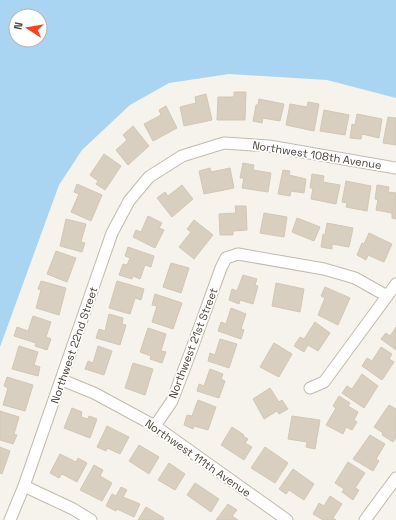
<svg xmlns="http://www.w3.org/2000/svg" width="396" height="520" font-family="'Space Grotesk',sans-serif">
<rect width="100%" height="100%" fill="#f6f3ec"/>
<!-- water -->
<path fill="#a9d4f2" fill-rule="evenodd" d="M0 0H396V98L327 80 229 74 169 83 130 105 82 150 59 185 0 347ZM16 16H40V40H16Z"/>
<!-- building -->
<g fill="#d8cfc1" stroke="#d3c7b4">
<path d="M234 92H246L245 120H217L218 97H234Z"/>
<path d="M206 94 212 120 184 126 180 107 196 103 195 97Z"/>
<path d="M259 99 284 104 280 121 263 118 262 123 253 121 256 105H258Z"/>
<path d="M308 102 319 104 314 131 286 125 290 104 307 107Z"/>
<path d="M166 106 177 128 153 141 144 124 161 115 159 110Z"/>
<path d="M324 110 349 115 345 135 320 131Z"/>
<path d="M357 114 382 119 379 138 362 134 361 139 350 138 352 124 355 125Z"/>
<path d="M388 117 396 118V145L383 143Z"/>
<path d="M133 126 149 146 128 165 116 150 127 140 123 135Z"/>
<path d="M104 154 121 166 105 190 96 184 98 181 90 175Z"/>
<path d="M243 163 254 165 253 170 271 173 268 192 242 188 244 178H240Z"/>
<path d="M210 168 211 172 230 168 234 188 204 194 199 171Z"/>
<path d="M283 170 290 171 289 175 306 179 304 193 291 191 290 196 278 194Z"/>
<path d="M312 174 324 176 323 182 340 185 336 204 311 199 313 188H310Z"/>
<path d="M346 181 371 186 367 211 346 207 347 203 342 202Z"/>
<path d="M77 184 102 195 91 221 71 212 79 194 74 192Z"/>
<path d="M182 185 193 199 172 217 157 198 165 192 168 196Z"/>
<path d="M377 185 389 187 388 192 396 193V219L392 218V213L376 210 378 200 375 199Z"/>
<path d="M235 206H246L247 230 233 231V235H220L219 214 236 213Z"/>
<path d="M264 213 287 217 284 237 260 233Z"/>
<path d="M148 216 162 223 159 228 164 230 155 248 133 237 136 230 141 232Z"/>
<path d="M297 218 320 227 314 241 292 232Z"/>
<path d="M66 219 86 224 81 242 85 243 82 252 60 246Z"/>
<path d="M194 220 213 235 194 259 179 247 191 232 187 229Z"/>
<path d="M327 223 353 228 349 247 332 244V249L321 247 323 234 325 235Z"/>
<path d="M369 233 392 244 384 262 368 255 366 260 357 255 362 243 364 244Z"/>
<path d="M128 247 154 256 151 267 145 265 140 279 133 276 132 279 119 275 123 264 127 265 130 258 125 256Z"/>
<path d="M56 251 76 258 67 282 47 274Z"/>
<path d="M171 263 189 268 181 293 163 287Z"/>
<path d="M243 275 257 279 255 285 258 286 253 304 240 300 239 304 229 300 232 289 237 291Z"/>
<path d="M41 281 66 288 59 315 36 308 41 290 38 289Z"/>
<path d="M117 281 144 289 141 300 135 298 130 314 109 308Z"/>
<path d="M276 283 304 289 300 312 272 306Z"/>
<path d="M325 287 350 298 338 325 318 315 325 298 321 296Z"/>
<path d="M155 294 182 303 173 329 152 322 157 306 152 305Z"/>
<path d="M231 308 246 314 241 329 244 330 241 339 218 331 221 322 226 324Z"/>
<path d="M109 314 123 318 122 324 126 325 120 345 96 338 99 329 105 331Z"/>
<path d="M33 316 51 322 46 337 51 339 47 350 35 346 36 343 14 336 17 327 28 331Z"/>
<path d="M315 322 330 333 318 351 308 345 304 352 294 346 300 337 304 339Z"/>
<path d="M396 327V350L381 339 386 333 390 336Z"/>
<path d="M148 328 166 334 161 351 166 352 162 363 150 359 151 356 140 352Z"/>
<path d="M220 339 237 344 229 368 208 361 210 353 215 355Z"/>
<path d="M274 343 292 354 279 377 260 367Z"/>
<path d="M19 346 38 352 34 365 40 367 38 376 12 369Z"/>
<path d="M98 346 112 351 104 375 85 369 88 361 93 363Z"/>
<path d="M381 347 392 354 389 359 394 362 382 380 362 366 367 358 372 361Z"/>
<path d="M133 363 153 369 145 395 125 388Z"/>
<path d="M210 369 223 374 221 379 225 381 219 398 197 391 199 384 204 386Z"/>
<path d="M362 374 378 386 364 408 342 393 347 386 352 389Z"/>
<path d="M7 377 33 385 25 411 3 405 8 388 4 386Z"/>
<path d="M270 388 279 402 282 400 288 409 279 414 277 411 264 419 253 399Z"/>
<path d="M339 396 350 403 348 406 358 412 354 420 357 422 352 430 346 427 343 434 326 425 336 408 333 406Z"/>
<path d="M198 400 216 407 208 430 194 426 193 429 184 425 187 415 192 416Z"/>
<path d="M389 405 396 409V438L393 442 382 435 383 433 374 427Z"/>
<path d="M72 408 82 412 81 417 88 419 89 416 97 419 90 438 64 428Z"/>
<path d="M0 411 19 417 14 434 17 435 13 444 0 440Z"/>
<path d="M292 416 320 420 315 449 306 447 307 442 288 439Z"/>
<path d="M107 426 129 437 120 454 107 448 106 451 97 447Z"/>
<path d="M232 427 244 435 243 436 248 439 245 443 252 447 244 460 221 445Z"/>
<path d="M370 435 385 444 376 459 379 461 373 471 353 459Z"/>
<path d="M139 445 159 457 149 474 129 461Z"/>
<path d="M0 447 10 451 2 474 0 473Z"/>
<path d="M265 447 288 463 275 483 251 468Z"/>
<path d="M60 454 76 462 78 458 87 463 77 482 62 474 59 478 50 473Z"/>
<path d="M348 462 365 473 355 488 359 490 353 500 342 492 344 489 335 483Z"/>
<path d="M169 463 185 474 175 490 158 480Z"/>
<path d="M94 465 103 470 100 476 112 483 102 501 80 490Z"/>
<path d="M293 469 314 484 304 500 289 490 286 494 279 489Z"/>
<path d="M195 483 219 499 211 512 187 495Z"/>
<path d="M121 487 127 490 123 497 140 504 134 517 117 509 116 511 106 506 112 494 116 496Z"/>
<path d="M330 496 342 504 333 518 336 520H323L313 514 319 503 324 506Z"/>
<path d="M228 504 237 510 232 516 238 520H216Z"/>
<path d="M146 507 164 518 163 520H138Z"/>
</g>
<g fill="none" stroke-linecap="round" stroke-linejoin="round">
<defs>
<g id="street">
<path d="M62 380 94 393 155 426 287 520"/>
<path d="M310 388 324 382 396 284"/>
<path d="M155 426 172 401 191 351 221 268 226 258 238 254 324 269 355 278 387 296"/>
<path d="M24 486 73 509 91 520"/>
<path d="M10 520 24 486 112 233 129 201 149 177 182 156 224 143 269 146 396 168"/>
<path d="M365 520 396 478"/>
</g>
</defs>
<!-- street casing -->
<use href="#street" stroke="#c2bbae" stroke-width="13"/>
<!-- street -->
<use href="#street" stroke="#fff" stroke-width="11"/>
</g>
<g text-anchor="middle" stroke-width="3.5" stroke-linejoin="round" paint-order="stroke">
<!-- street labels -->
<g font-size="11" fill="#4b4439" stroke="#fff">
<text transform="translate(317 155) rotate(9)" y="4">Northwest 108th Avenue</text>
<text transform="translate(193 343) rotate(-69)" y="4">Northwest 21st Street</text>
<text transform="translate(74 345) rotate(-71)" y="4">Northwest 22nd Street</text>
<text transform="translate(198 458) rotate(35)" y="4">Northwest 111th Avenue</text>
</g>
</g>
<!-- north arrow -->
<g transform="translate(28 28) rotate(282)"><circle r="19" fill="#ffffff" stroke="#b7b4b0"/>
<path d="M0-3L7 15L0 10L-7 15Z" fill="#fc3f1d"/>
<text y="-6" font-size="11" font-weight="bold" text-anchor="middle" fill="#4b4439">N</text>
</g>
</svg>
